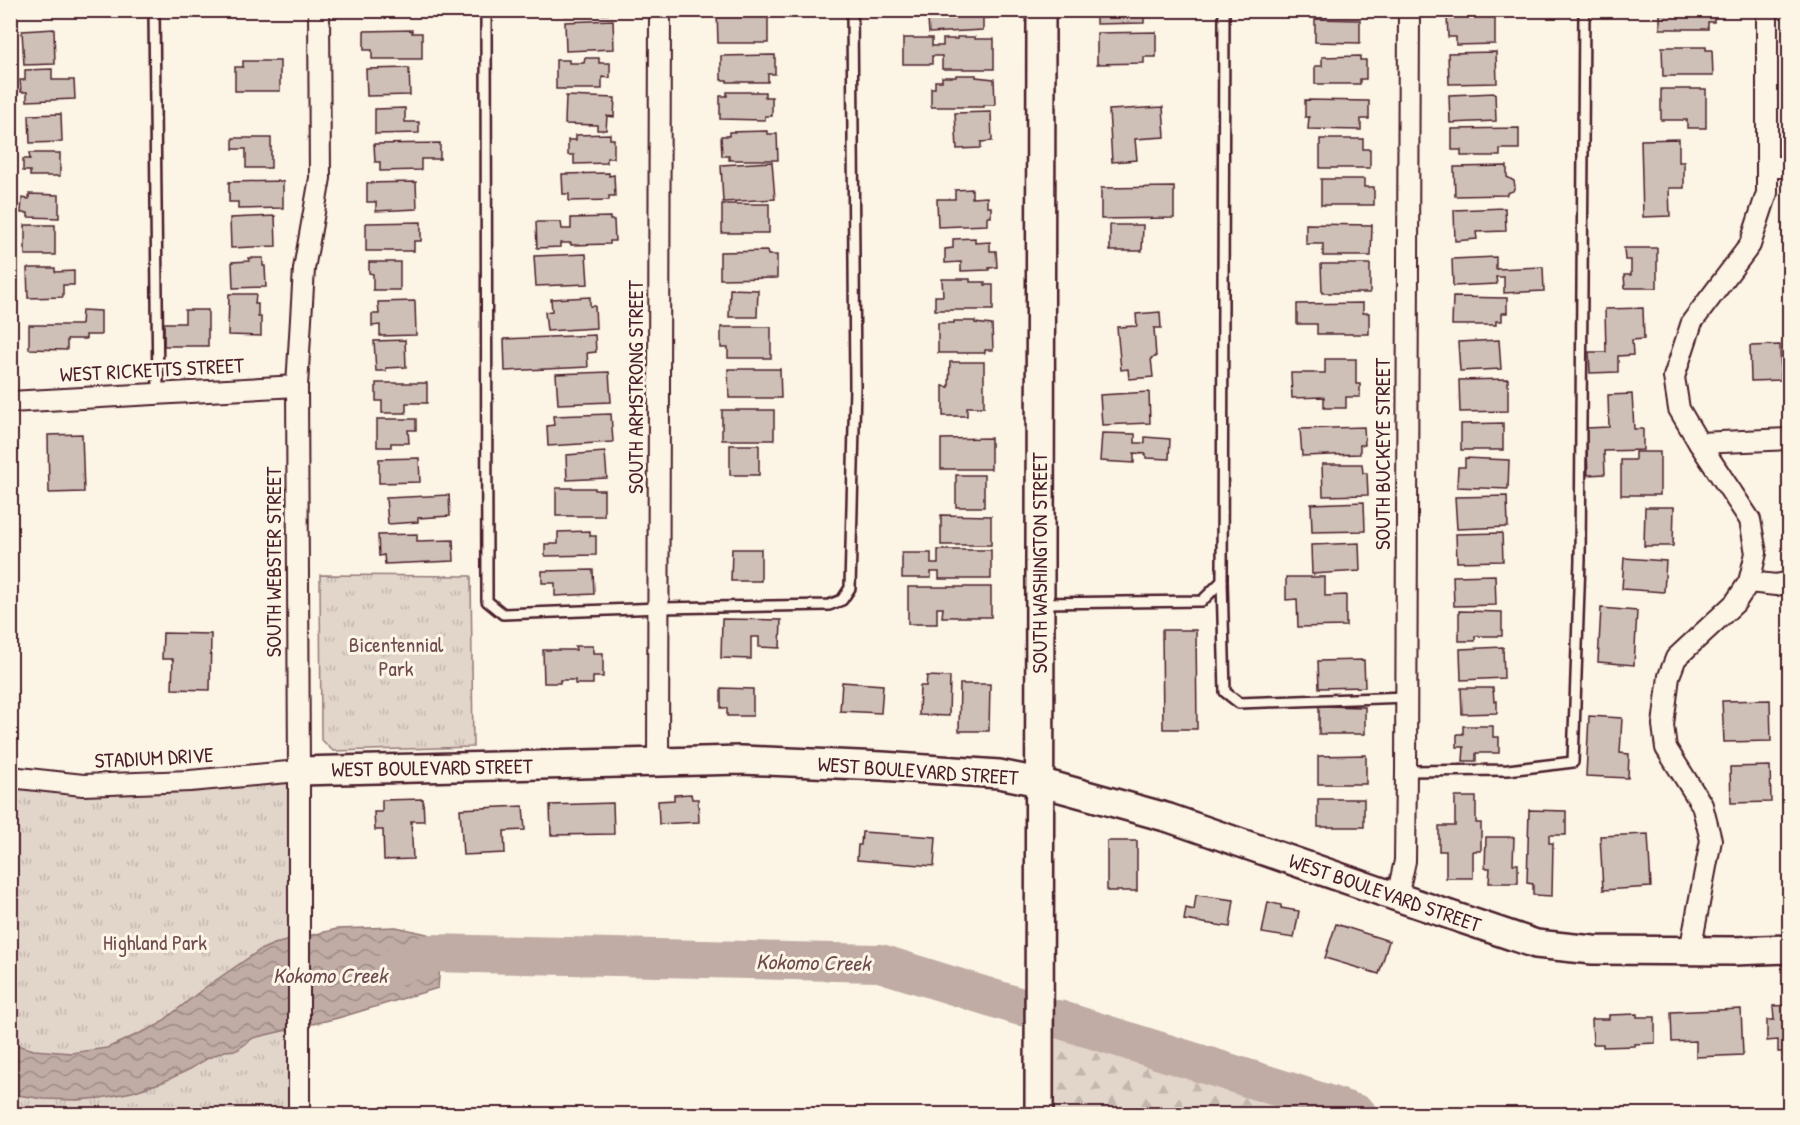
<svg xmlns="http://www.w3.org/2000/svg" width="1800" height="1125" font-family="'Patrick Hand',sans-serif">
<defs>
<pattern id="forest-firs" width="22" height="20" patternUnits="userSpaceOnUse" patternTransform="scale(1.5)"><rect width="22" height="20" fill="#e2d5ca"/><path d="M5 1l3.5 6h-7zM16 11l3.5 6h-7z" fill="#c3b6ae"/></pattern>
<pattern id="park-tufts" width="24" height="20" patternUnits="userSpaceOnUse" patternTransform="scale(1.5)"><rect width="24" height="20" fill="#e2d5ca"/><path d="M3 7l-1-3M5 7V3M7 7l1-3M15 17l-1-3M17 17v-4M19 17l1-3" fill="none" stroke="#c3b6ae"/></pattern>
<pattern id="water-waves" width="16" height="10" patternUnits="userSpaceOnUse" patternTransform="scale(1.5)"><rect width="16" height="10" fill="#c0aca5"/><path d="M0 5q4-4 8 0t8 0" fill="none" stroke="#9e8b87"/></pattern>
</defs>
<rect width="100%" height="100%" fill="#fcf5e5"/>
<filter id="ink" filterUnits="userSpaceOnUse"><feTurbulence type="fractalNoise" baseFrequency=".0167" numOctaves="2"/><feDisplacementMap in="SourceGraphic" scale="12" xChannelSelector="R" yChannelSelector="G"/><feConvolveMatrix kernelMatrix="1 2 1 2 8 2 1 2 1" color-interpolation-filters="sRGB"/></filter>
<g filter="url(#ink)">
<!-- forest -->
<path fill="url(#forest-firs)" stroke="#967a7a" stroke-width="1.5" d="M1040 1013 1292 1092 1358 1114H1039Z"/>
<!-- park -->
<g fill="url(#park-tufts)" stroke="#967a7a" stroke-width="1.5">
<path d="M320 575 471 576 473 747 333 751 321 739Z"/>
<path d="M299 771V1114H11V777Z"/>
</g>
<!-- water -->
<path fill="url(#water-waves)" stroke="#917474" stroke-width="1.5" d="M396 927 427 934 442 941 438 988 338 1018 253 1038 237 1050 225 1051 208 1058 190 1069 163 1082 132 1092 101 1098 77 1100 44 1099 11 1094 10 1043 34 1050 71 1053 107 1048 158 1025 203 989 260 950 274 944 337 929Z"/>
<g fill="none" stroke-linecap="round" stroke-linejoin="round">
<!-- river -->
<g stroke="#c0aca5" stroke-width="38">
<path d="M393 968 431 953 880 963 1021 1007"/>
<path d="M1058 1019 1292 1092 1358 1114"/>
</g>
</g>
<!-- building -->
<g fill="#cfc0b7" stroke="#4a1f2b" stroke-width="1.5">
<path d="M368 10H406V16L368 17Z"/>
<path d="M565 10H614V11L608 12V14L565 15Z"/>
<path d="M937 10H988L989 18H983V30L929 33 928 20 937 19Z"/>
<path d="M1096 10H1144V23L1096 24Z"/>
<path d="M1307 10H1368V12L1307 13Z"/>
<path d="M1660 10H1714V22H1708V29H1660Z"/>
<path d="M717 11H768V43H718Z"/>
<path d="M1495 15V44L1456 45V37H1448L1447 16Z"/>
<path d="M1315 19 1360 20V43L1315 42Z"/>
<path d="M613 20 614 49 566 51 565 22Z"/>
<path d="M54 29 55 64 24 65 22 31Z"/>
<path d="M412 30V33H422V59H372V50H364V31Z"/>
<path d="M1156 32V57H1144V63L1097 64V33Z"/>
<path d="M957 37H975V39H994V69H942V56H932V64H903V38H932V46H943V39H957Z"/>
<path d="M1662 47H1706V50H1712L1713 76H1663Z"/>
<path d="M1496 52 1497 83 1449 84 1448 53Z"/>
<path d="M775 55V74H768V82H727V80H721V56Z"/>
<path d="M1360 56V60H1366V79H1360V84H1315V66H1322V57Z"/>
<path d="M585 58H599V63H610V78L602 77V89H556V60H569V63H584Z"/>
<path d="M243 61H280V91H235V67H243Z"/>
<path d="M409 68 410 95 367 96 366 69Z"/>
<path d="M52 69V80H74L75 99 27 101V92H21L20 80H25V70Z"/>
<path d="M956 75H976V77L994 79 995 105H984V107H931V88H935V81H942V77H956Z"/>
<path d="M1661 89H1706V128H1687V120H1661Z"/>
<path d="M727 92H765V97H772V116H765V120L720 119V96H727Z"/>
<path d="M1495 93 1496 121 1450 123 1449 95Z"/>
<path d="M566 96 615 98 614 117 607 116 606 130H597V125L565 124Z"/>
<path d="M1305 100 1369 101V119H1361V130L1308 129 1309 117H1305Z"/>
<path d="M1163 107 1165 137 1135 139 1137 160 1112 162 1109 110Z"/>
<path d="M405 108V122H419V133L375 134V109Z"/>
<path d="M991 112 992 141 981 142V148L957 149 955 113Z"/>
<path d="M61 114 62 142 30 143 29 115Z"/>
<path d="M1519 128V149H1500V156H1461V150H1452V129Z"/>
<path d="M767 131V134H777L778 160H729V156H722L721 136H729V132Z"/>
<path d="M610 134V139H614V158H607V163L574 164V155H568V140H576V135Z"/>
<path d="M233 138H271V168H246V149H233Z"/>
<path d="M1320 139H1363V149H1370V168H1320Z"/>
<path d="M1679 139V162H1684V188H1669L1670 216 1643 217 1641 140Z"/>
<path d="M440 143V159H421V170L380 171V162H375L374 144Z"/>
<path d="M29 153H60V176H30V171H23V159H30Z"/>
<path d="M772 162 775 199 723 202 721 165Z"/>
<path d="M1507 166V177L1514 181 1515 187 1513 191 1507 193V195L1455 196 1454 167Z"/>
<path d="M609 173V176L614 175 615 196H609V200L569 201V194H563L562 174Z"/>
<path d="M1321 179H1364V187H1374V205H1321Z"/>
<path d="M283 181V208L238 209V202H229V182Z"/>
<path d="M416 182 417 209 376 211V202H367V183Z"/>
<path d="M1174 187V218L1101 219V188Z"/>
<path d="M972 189V198L987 197V207H991V217H987V225L938 227 937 199H955V190Z"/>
<path d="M29 194 59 195V218L28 217V213H21L22 198 29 199Z"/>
<rect x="722" y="204" width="47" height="29"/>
<path d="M1505 208 1506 231 1476 232 1477 239 1455 241 1454 210Z"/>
<path d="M275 216 276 246 231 248 230 218Z"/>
<path d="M610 217V220H614L615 241H610V244L571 245V243H560V247L537 248 536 222H561L562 229H571V218Z"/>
<path d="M421 222V241H414V251H366V223Z"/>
<path d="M1306 224 1372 225 1371 256H1323V244H1306Z"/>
<rect x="25" y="225" width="30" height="30"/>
<path d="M1110 225H1143L1142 251H1110Z"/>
<path d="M975 238V243L990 242V251H996L997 267 989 268V270L961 271V262L945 263V249L953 248V239Z"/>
<path d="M1624 248H1657V288H1625L1624 275H1631V260H1625Z"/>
<path d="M767 251 768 255H777V278L720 279V252Z"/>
<path d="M586 254 588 284 536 286 534 256Z"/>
<path d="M1496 257V269L1543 267 1544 291 1504 293V277H1496L1497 284 1453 286 1452 259Z"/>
<path d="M248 258H263V266H265L266 287 233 288 232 262 249 261Z"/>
<path d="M369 262H400V290H373V274L369 273Z"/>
<path d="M1321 264H1370V293H1322Z"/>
<path d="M27 268H55V272L74 271V285H63V297L28 298Z"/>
<path d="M942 279H970V282H985V285H993V310H935V296H943Z"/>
<path d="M730 289 758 290 757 317H729Z"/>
<path d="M229 294H256L255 304H258V317H261V336L228 335Z"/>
<path d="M590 297V306H595L596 328 547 331 545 312 552 311 551 299Z"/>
<path d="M1453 297 1507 298V313H1502V321H1496V325H1452Z"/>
<path d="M415 301 416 335 380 336V325L372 326V314H379L378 302Z"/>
<path d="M1363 303V313H1369V334H1317V324H1297V304Z"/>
<path d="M1643 308 1644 339 1632 340 1633 355 1618 356V372L1590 373 1589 352H1606L1605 309Z"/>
<path d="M82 310 101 311V335H86V339H67V350L29 349V325H81Z"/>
<path d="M185 310H208V346H164V323H185Z"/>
<path d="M1160 312 1161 328H1154L1156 357 1151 358 1153 377 1129 379 1128 369 1121 370 1117 327 1137 326 1136 314Z"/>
<path d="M954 321H975V323L992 325 993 350H985V353H938V323H954Z"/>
<path d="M721 327H771V358H728V348H721Z"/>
<path d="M595 335 596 352 587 353 588 367 505 371 504 339Z"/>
<path d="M405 340 406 367 386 368V371H376L374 341Z"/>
<path d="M1499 340 1501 369 1460 371 1458 342Z"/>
<path d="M1780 345 1781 380 1751 381 1750 346Z"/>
<path d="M1325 359H1356V384H1360V397H1346V408H1324V397L1292 398 1291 373H1325Z"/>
<path d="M950 362H984V407H967V416H943V386L949 387Z"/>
<path d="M728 369H780L781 398H729Z"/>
<path d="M609 372 611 402 558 404 556 374Z"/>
<path d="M1508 379V411L1460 412 1459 380Z"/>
<path d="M376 383H427V403H406V413H382V401H376Z"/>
<path d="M1149 392 1150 423 1102 425 1100 395Z"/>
<path d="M1632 394 1634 429H1643V450L1604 451 1605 474 1588 475 1586 428 1609 427 1608 395Z"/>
<rect x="722" y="410" width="52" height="30"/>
<path d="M611 414 613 442 548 446 547 426 554 425 553 416Z"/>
<path d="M377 419H416V430H408L409 443H391V447H377Z"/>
<path d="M1503 423V450H1461V424Z"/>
<path d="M1364 427 1365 445H1360V454L1302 456 1300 429Z"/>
<path d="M1102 433 1135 434V443H1145V437L1170 439 1169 459 1146 458V454L1134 453V463L1100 461Z"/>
<path d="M82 434 84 492 49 493 48 435Z"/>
<path d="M991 438V469H941V439Z"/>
<rect x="730" y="445" width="29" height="30"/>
<path d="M605 452 607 478 567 480 566 455Z"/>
<path d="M1635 452H1660V495H1621V460H1635Z"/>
<path d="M419 458 420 482 379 483V459Z"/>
<path d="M1465 458 1509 460 1508 489 1457 487 1458 467H1465Z"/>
<path d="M1322 464H1362L1363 473H1367L1368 495 1323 496Z"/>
<rect x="956" y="475" width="28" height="32"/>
<path d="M556 488H595V490H604V516H556Z"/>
<path d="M449 495 450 516 418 518V522L388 524 386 498Z"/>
<path d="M1507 496 1508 527 1457 529 1455 497Z"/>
<path d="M1364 502 1365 531 1312 532 1311 504Z"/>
<path d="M1645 507H1674L1673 546H1644Z"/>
<path d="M941 515 991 516V545H941Z"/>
<path d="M590 531V536H596V555L545 556V544H558V532Z"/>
<path d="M1502 533 1503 561 1457 562 1456 534Z"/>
<path d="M417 534V541L453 540 454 561 385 564 384 555 379 556 378 535Z"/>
<path d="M1359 543 1360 571 1312 574 1311 545Z"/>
<path d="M732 549H761V581H731Z"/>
<path d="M938 550H991V579H939V572H931V578H902V553H931V564H938Z"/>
<path d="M1624 558 1666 561 1664 592 1622 589Z"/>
<path d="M593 570 594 594 555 596V583H542V571Z"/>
<path d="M1495 575 1496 605 1454 606 1453 576Z"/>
<path d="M1286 577H1325V596L1346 595V626L1298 627 1297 599 1286 600Z"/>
<path d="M908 587H991V617H942L943 608H937V624H908Z"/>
<path d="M1601 608 1637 611 1634 665 1598 662Z"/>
<path d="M1459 611 1502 612V636H1475V641H1459Z"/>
<path d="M722 619 781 620 780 648 759 647V637H751V659L721 658Z"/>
<path d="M1162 630H1196L1197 729H1163Z"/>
<path d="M163 633 211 634 210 690 172 689 173 659H162Z"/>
<path d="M575 646H593V653H603V677H593V684H575V680H560V683H544L543 650H576Z"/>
<path d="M1503 647 1504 678 1461 680 1460 649Z"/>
<path d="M1364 660 1365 687 1319 688 1318 661Z"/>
<path d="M927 676 950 677 949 716 919 715 920 686H926Z"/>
<path d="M842 682 883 685 881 713 840 711Z"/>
<path d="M960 684H990L989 731H959Z"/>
<path d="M721 688 753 689V716H727V708H721Z"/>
<path d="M1461 688H1493L1494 702 1497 701V713L1462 714Z"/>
<path d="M1770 700 1771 741 1724 742 1722 701Z"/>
<path d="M1319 706 1365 707V734H1319Z"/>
<path d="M1589 716 1622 718 1620 753 1629 754 1628 778 1586 776Z"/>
<path d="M1463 726H1493V737H1499V753H1476V761H1463L1464 747H1457V734H1463Z"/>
<path d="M1366 755V784H1318V756Z"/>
<path d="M1770 766 1771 802 1731 803 1730 767Z"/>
<path d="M691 794 692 799H698L699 822 659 824 658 801 674 800V795Z"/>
<path d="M1455 797H1476V823H1481V851H1473V878H1446V851H1439V826H1455Z"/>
<path d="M423 799 424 821H411L413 859 384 860 383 830H375L374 812H382V800Z"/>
<rect x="1318" y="799" width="46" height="28"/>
<path d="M613 803 614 834 551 835 550 805Z"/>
<path d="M523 806 525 830 504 831 505 853 463 855 460 809Z"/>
<path d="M1529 810 1566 811V835H1549V843H1553L1552 896 1533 895V884L1527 883Z"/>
<path d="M862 832 936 837 934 866 857 860 858 845H861Z"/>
<path d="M1648 834 1651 887 1603 890 1600 836Z"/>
<path d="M1486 837H1514L1513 864H1518V883H1489L1490 868H1485Z"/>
<rect x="1107" y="841" width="30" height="50"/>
<path d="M1196 895 1234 900 1230 927 1184 920 1186 908 1194 910Z"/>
<path d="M1268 902 1281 905V908L1299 911 1294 938 1262 933Z"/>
<path d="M1336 924 1389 941 1379 974 1325 958Z"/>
<path d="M1790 1005V1052H1778V1040L1767 1041V1020H1774L1773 1006Z"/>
<path d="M1741 1009 1743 1055 1696 1057V1041L1672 1042 1671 1012Z"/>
<path d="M1637 1014V1017H1655V1043L1635 1044V1046L1603 1047V1044H1593L1592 1019H1609V1015Z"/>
</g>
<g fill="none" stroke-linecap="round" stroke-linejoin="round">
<defs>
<g id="lane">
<path d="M154 10 158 393"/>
<path d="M486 10 487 601 503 614 660 608 829 605 842 600 850 588 855 386 852 10"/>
<path d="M1224 10 1222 581 1225 692 1239 703 1407 697"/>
<path d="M1041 603 1202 601 1222 581"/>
<path d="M1406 771 1508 770 1573 762 1580 560 1584 10"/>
</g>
<g id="street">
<path d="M1767 167H1790"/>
<path d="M10 402 297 386"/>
<path d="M1699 443 1790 439"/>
<path d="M1749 582 1776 585 1790 582"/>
<path d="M658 763 660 10"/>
<path d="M10 777 83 785 190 781 299 771"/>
<path d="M1397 897 1405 861 1406 771 1409 10"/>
<path d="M1690 951 1711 840 1702 805 1666 748 1663 725 1669 676 1676 658 1735 603 1749 582 1756 553 1750 520 1699 443 1679 409 1674 377 1692 322 1750 245 1767 193V10"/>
<path d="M299 1114V771L297 386 304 269 320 178 319 10"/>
</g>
<g id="secondary">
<path d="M299 771 741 760 882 766 999 774 1039 782 1169 818 1397 897 1536 944 1593 950 1734 951 1790 949"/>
<path d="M1039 1114 1041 10"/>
</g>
</defs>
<!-- lane casing -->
<use href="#lane" stroke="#4a1f2b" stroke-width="14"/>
<!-- street casing -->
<use href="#street" stroke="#4a1f2b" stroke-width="24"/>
<!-- secondary casing -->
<use href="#secondary" stroke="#4a1f2b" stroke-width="32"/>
<!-- lane -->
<use href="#lane" stroke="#fcf5e5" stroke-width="9"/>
<!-- street -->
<use href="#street" stroke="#fcf5e5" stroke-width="20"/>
<!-- secondary -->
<use href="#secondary" stroke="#fcf5e5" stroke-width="27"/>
</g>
</g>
<g text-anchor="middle" stroke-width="6" stroke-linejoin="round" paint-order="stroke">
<!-- street labels -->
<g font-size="21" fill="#4a1f2b" stroke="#fcf5e5">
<text transform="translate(152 370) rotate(-3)" y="7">WEST RICKETTS STREET</text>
<text transform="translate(636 387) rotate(-90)" y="7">SOUTH ARMSTRONG STREET</text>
<text transform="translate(1383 454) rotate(-90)" y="7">SOUTH BUCKEYE STREET</text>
<text transform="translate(274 562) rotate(-90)" y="7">SOUTH WEBSTER STREET</text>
<text transform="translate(1040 563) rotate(-90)" y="7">SOUTH WASHINGTON STREET</text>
<text transform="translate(154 758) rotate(-3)" y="7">STADIUM DRIVE</text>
<text transform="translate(432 768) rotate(-1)" y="7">WEST BOULEVARD STREET</text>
<text transform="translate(918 771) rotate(4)" y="7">WEST BOULEVARD STREET</text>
<text transform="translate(1385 893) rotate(19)" y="7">WEST BOULEVARD STREET</text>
</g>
<!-- park labels -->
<g font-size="21" fill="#704c53" stroke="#fcf5e5">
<text x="396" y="652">Bicentennial<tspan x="396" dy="24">Park</tspan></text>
<text x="155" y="950">Highland Park</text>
</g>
<!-- water labels -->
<g font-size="22" font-style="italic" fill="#6d4950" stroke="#fcf5e5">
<text transform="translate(813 962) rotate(1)" y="8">Kokomo Creek</text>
<text x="330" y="983">Kokomo Creek</text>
</g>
</g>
<!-- margin -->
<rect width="1800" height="1125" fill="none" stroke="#fcf5e5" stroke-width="36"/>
<rect x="18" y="18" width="1764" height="1089" fill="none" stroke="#4a1f2b" stroke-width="2" filter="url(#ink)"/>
</svg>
